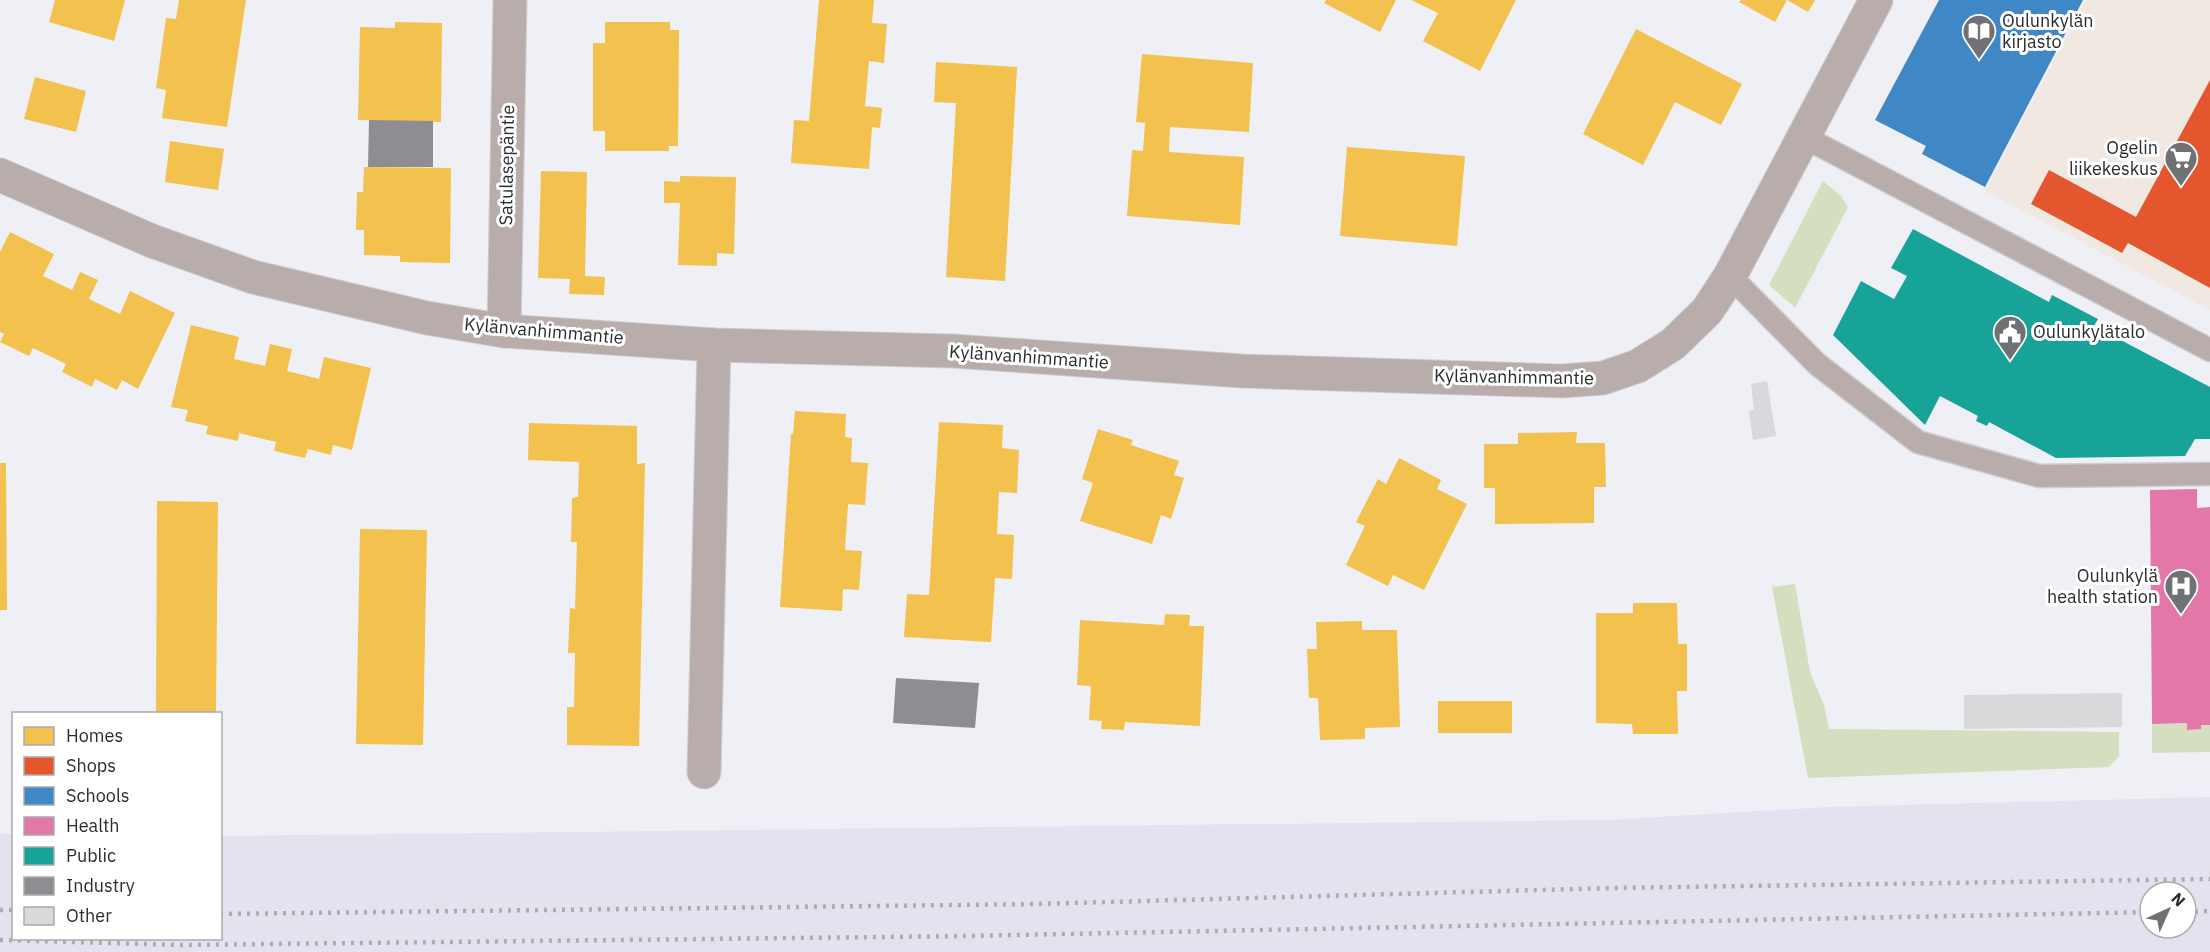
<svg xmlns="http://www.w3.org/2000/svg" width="2210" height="952" font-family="'IBM Plex Sans',sans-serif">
<rect width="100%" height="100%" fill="#eff0f5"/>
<!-- commercial -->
<path fill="#f1e8e1" d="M2086 0H2210V310L1985 191Z"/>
<!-- built -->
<path fill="#e2e3ee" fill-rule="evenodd" d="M2210 797V952H0V834H13L14 938H220L221 836 1607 820 1828 807ZM2150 892H2186V928H2150Z"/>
<!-- green -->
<g fill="#d5debe">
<path d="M1823 181 1841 196 1848 207 1795 308 1769 285Z"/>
<path d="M1795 584 1810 672 1824 705 1829 729 2119 732V756L2109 767 1808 778 1772 587Z"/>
<path d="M2187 723 2188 730 2200 729 2201 725H2210V752L2152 753V724Z"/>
</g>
<!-- homes -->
<g fill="#f2c14e">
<path d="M55 0H125L114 41 49 22Z"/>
<path d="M179 0H246L227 127 162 118 166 90 156 88 166 18 176 19Z"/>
<path d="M819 0H874L872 23 887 24 884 63 869 61 865 106 882 108 880 128 872 127 869 169 791 163 794 120 809 121Z"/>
<path d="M1326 0H1396L1380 32 1324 3Z"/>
<path d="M1411 0H1516L1480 71 1423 41 1438 13Z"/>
<path d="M1741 0H1787L1775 22 1739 2Z"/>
<path d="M1787 0H1815L1808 12Z"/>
<path d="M395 22 442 23 441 122 358 120 360 27 395 28Z"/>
<path d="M605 22H670V30H679L678 146H669V151H605V131H593V43H605Z"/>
<path d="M1636 29 1742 84 1721 125 1675 102 1643 165 1583 134Z"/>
<path d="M1142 54 1253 63 1249 132 1170 127 1169 152 1244 157 1240 225 1127 216 1132 150 1143 151 1145 123 1136 122Z"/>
<path d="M936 62 1017 67 1005 281 946 277 956 103 934 102Z"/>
<path d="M35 77 86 91 76 132 24 119Z"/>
<path d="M170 141 224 149 218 190 165 182Z"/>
<path d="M1347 147 1465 156 1457 246 1340 236Z"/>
<path d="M364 167 451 168 450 263 400 262V256L364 255V230H356L357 192H363Z"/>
<path d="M541 171 587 172 585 276 605 277 604 295 569 294 570 279 538 278Z"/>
<path d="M680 176 736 177 734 254 717 253V266L678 265 680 203H664V181L680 182Z"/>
<path d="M10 232 54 254 43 276 72 290 80 272 98 280 89 299 120 314 130 291 175 313 138 389 122 380 117 390 95 379 92 387 62 372 66 364 33 348 29 356 0 342 4 334 0 332V252Z"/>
<path d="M191 325 239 337 234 359 265 366 270 344 292 349 287 371 319 379 324 357 371 368 352 450 333 445 331 455 308 449 305 458 274 451 276 442 239 433 238 441 206 434 208 426 185 421 188 410 171 407Z"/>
<path d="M795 411 846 414 845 437 852 438 851 462 868 463 865 505 848 504 845 550 862 551 859 590 843 589 842 611 780 607 791 434H793Z"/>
<path d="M939 422 1003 425 1002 448 1019 450 1017 493 999 492 997 534 1014 535 1012 579 995 578 991 642 904 637 907 594 929 595Z"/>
<path d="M529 423 637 426V464L645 463 639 746 567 745V707H574L575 653H568L570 608 575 609 577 542H571L572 498 578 497 579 462 528 460Z"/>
<path d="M1098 429 1133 440 1131 445 1179 461 1174 475 1184 478 1171 519 1161 515 1152 544 1080 521 1093 483 1082 479Z"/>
<path d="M1577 432 1576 443H1605L1606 487H1594V523L1495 524V488H1484V444H1518V433Z"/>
<path d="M1399 458 1441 480 1437 489 1467 504 1424 590 1393 575 1388 586 1346 565 1365 526 1356 522 1378 479 1386 484Z"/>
<path d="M0 463H6L7 610H0Z"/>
<path d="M157 501 218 502 216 714H156Z"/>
<path d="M360 529 427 530 423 745 356 744Z"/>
<path d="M1633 603H1677L1678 644H1687V691H1677L1678 734H1633L1632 724 1596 723V613H1633Z"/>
<path d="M1165 614 1190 615 1189 626H1204L1200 726 1125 722 1124 730 1101 729 1102 721 1089 720 1091 686 1077 685 1080 620 1164 625Z"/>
<path d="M1362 621V630H1397L1400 727 1365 728V739L1320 740 1318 698H1309L1307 649H1317L1316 622Z"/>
<rect x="1438" y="701" width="74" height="32"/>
</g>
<!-- shops -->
<path fill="#e4572e" d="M2210 80V288L2128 243 2122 253 2031 204 2049 170 2136 217Z"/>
<!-- schools -->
<path fill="#3f88c5" d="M1939 0H2083L1985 187 1922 154 1926 146 1875 120Z"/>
<!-- health -->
<path fill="#e377a8" d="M2197 489V508L2210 507V725H2201V729L2187 730V723L2152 724 2150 490Z"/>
<!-- public -->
<path fill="#17a398" d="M1913 229 2049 302 2052 295 2098 319 2094 326 2210 387V439H2195L2185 456 2056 458 1989 422 1987 426 1976 421 1978 416 1940 396 1925 425 1833 335 1861 281 1894 299 1907 276 1891 268Z"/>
<!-- industry -->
<g fill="#8d8d92">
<path d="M369 120 433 121V167H368Z"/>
<path d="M896 678 979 683 975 728 893 723Z"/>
</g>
<!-- building -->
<g fill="#d9d8da">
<path d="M1767 381 1776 436 1753 440 1749 411 1754 410 1751 384Z"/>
<path d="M2122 693V727L1964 729V695Z"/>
</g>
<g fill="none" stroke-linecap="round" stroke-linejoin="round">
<defs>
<g id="lane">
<path d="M1804 137 2210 350"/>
<path d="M1730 276 1817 364 1918 442 2039 476 2210 474"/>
</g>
<g id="street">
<path d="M0 175 152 241 253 277 427 318 504 331 714 345 953 351 1242 371 1562 381 1603 378 1638 366 1673 344 1707 311 1730 276 1876 0"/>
<path d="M504 331 510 0"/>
<path d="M704 772 714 345"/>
</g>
</defs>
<!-- lane casing -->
<use href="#lane" stroke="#cdced1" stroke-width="25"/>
<!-- street casing -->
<use href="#street" stroke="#cdced1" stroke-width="35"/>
<!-- lane -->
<use href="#lane" stroke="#b9adac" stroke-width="22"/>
<!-- street -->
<use href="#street" stroke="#b9adac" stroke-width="33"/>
<!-- rail -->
<g stroke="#b0abad" stroke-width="4.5" stroke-dasharray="3 6" stroke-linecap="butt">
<path d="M0 910H14"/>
<path d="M2186 912 2210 911"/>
<path d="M220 914 1037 904 1612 888 2210 879"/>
<path d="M0 940 182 945 966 936 2150 912"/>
</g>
</g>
<!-- icons -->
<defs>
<symbol id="library-pin" viewBox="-11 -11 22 30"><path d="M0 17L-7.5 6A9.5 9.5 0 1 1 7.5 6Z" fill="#707174" stroke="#fff"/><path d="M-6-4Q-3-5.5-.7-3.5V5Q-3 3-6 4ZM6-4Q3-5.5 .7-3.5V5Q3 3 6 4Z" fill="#fff"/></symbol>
<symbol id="supermarket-pin" viewBox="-11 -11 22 30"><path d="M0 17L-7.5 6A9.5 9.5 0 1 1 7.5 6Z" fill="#707174" stroke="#fff"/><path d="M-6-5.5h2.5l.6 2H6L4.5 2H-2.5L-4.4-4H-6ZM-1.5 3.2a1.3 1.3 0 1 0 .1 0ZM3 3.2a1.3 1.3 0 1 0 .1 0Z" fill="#fff"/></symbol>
<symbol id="civic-pin" viewBox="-11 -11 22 30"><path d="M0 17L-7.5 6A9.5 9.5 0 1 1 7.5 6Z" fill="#707174" stroke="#fff"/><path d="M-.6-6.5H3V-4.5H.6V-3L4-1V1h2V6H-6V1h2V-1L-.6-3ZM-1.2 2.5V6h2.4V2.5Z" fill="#fff"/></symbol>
<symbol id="hospital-pin" viewBox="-11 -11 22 30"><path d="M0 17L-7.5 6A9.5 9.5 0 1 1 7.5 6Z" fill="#707174" stroke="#fff"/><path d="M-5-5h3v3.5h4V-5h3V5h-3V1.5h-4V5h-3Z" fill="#fff"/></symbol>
</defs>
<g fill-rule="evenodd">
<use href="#library-pin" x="1960" y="12" width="38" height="52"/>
<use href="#supermarket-pin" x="2162" y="139" width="38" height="52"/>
<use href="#civic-pin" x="1991" y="313" width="38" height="52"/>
<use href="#hospital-pin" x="2162" y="567" width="38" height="52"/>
</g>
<g text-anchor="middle" stroke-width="6" stroke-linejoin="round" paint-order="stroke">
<!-- poi labels -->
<g font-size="18" fill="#2b2c2f" stroke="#fff" text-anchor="start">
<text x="2002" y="27">Oulunkylän<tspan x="2002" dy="21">kirjasto</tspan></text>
<text x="2158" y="154" text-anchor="end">Ogelin<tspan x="2158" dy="21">liikekeskus</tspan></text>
<text x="2033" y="338">Oulunkylätalo</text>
<text x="2158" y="582" text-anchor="end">Oulunkylä<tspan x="2158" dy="21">health station</tspan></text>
</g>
<!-- street labels -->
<g font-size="18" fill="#2b2c2f" stroke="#fff">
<text transform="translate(507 165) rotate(-89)" y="6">Satulasepäntie</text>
<text transform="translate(544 331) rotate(5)" y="6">Kylänvanhimmantie</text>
<text transform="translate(1029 357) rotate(4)" y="6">Kylänvanhimmantie</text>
<text transform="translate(1514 377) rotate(1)" y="6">Kylänvanhimmantie</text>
</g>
</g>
<!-- legend -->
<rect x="12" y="712" width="210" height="228" fill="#ffffff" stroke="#aaabac" stroke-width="1.5"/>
<rect x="24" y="727" width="30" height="18" fill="#f2c14e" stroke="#aaabac" stroke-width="1.5"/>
<text x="66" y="742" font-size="18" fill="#2b2c2f">Homes</text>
<rect x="24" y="757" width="30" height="18" fill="#e4572e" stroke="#aaabac" stroke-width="1.5"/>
<text x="66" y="772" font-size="18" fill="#2b2c2f">Shops</text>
<rect x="24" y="787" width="30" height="18" fill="#3f88c5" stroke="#aaabac" stroke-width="1.5"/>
<text x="66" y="802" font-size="18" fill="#2b2c2f">Schools</text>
<rect x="24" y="817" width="30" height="18" fill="#e377a8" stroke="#aaabac" stroke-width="1.5"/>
<text x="66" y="832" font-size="18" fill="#2b2c2f">Health</text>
<rect x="24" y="847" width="30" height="18" fill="#17a398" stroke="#aaabac" stroke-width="1.5"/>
<text x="66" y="862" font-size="18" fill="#2b2c2f">Public</text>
<rect x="24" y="877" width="30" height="18" fill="#8d8d92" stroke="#aaabac" stroke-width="1.5"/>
<text x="66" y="892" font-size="18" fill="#2b2c2f">Industry</text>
<rect x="24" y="907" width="30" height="18" fill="#d9d8da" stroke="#aaabac" stroke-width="1.5"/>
<text x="66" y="922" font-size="18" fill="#2b2c2f">Other</text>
<!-- north arrow -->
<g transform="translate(2168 910) rotate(45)"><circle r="28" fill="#ffffff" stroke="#aaabac" stroke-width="1.5"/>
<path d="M0-4.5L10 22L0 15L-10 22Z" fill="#707174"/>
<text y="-9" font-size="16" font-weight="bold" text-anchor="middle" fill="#2b2c2f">N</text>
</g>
</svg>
